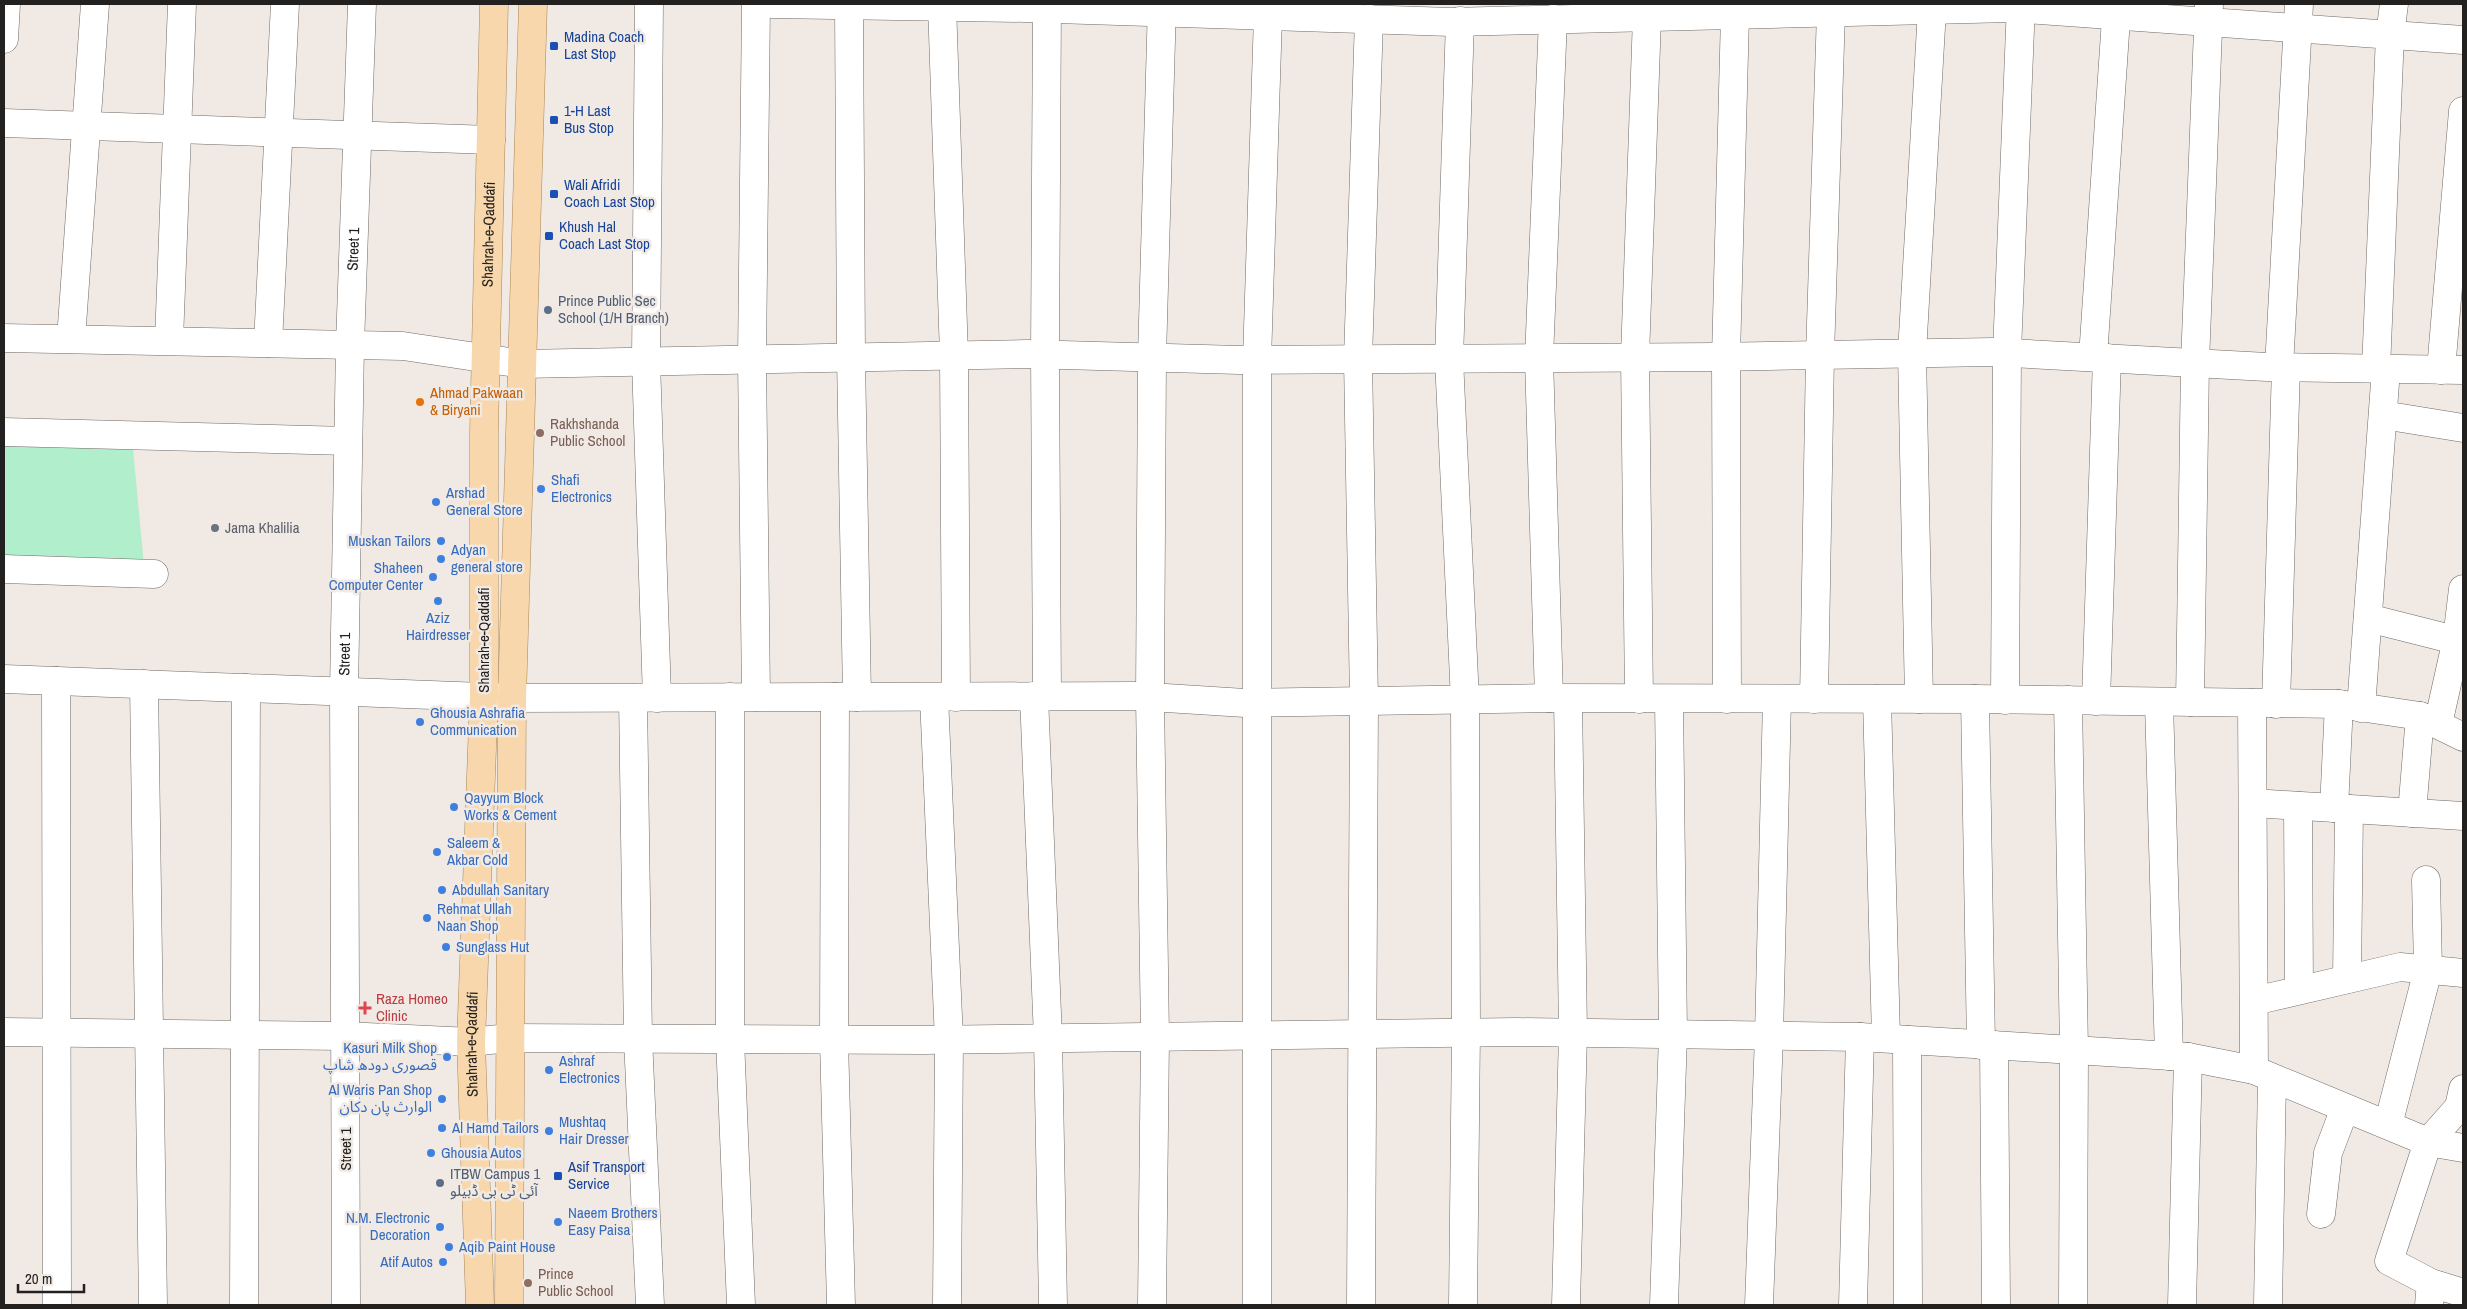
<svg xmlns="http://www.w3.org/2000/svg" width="2467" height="1309" font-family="'Archivo Narrow','Noto Sans Arabic',sans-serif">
<rect width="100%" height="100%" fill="#f1eae4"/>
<!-- green -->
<path fill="#b1eecb" d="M4 438H132L145 577 4 570Z"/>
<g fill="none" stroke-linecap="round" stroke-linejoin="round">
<defs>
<g id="minor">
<path d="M649 4 646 361 657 698"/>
<path d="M756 4 752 359 756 697"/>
<path d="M772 4 1025 8 1451 22 2010 8 2463 40"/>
<path d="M849 4 851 357 857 697"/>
<path d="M942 4 954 355 956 697"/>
<path d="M1047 4 1045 354 1047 696"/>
<path d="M1460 21 1449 359 1465 700 1466 1032 1463 1305"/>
<path d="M4 39 6 4"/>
<path d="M4 123 491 140"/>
<path d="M4 338 403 346 522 364 1027 354 1239 360 1715 357 1992 352 2267 367 2463 370"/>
<path d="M71 339 95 4"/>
<path d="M169 340 182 4"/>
<path d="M268 343 285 4"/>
<path d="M2093 357 2117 4"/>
<path d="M2279 367 2299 4"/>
<path d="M2376 369 2390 35 2394 4"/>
<path d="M2441 370 2463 111"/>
<path d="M2383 415 2463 428"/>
<path d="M4 432 348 441"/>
<path d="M4 569 154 574"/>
<path d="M2368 618 2463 642"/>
<path d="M4 679 512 698 1134 696 1245 703 1549 698 1975 699 2339 704 2420 716 2463 737"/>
<path d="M56 681 57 1305"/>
<path d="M144 684 153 1305"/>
<path d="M1034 696 1048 1038 1053 1305"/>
<path d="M730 697V1039L741 1305"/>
<path d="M835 697 834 1040 841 1305"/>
<path d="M934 697 949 1040 947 1305"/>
<path d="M633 698 638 1038 650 1305"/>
<path d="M1549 698 1539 358 1553 19"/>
<path d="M1639 699 1635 357 1647 17"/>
<path d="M1727 699 1726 357 1735 15"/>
<path d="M1814 699 1820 355 1831 12"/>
<path d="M1877 699 1886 1038"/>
<path d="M1919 699 1912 353 1932 10"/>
<path d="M1975 699 1981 1045"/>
<path d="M2005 700 2007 352 2021 4"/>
<path d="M2068 700 2074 1051 2073 1305"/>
<path d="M2096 701 2107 358"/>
<path d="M2159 702 2169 1056"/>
<path d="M2190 702 2195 363 2209 4"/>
<path d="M2252 703 2254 1070"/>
<path d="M2276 704 2286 367"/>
<path d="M2361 708 2386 369"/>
<path d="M2438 724 2457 639 2463 589"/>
<path d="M2253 803 2463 816"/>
<path d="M2298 806 2299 990"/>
<path d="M2334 808 2339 704"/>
<path d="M2412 813 2420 716"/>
<path d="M2347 979 2349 809"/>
<path d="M2254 1001 2400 967 2463 973"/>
<path d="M4 1032 345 1036 471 1042 509 1038 923 1040 1517 1032 1860 1037 2188 1057 2254 1070 2428 1142 2463 1148"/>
<path d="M1907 1040 1908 1305"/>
<path d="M1994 1045 1996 1305"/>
<path d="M2388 1125 2428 970 2426 880"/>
<path d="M2321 1214 2328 1153 2345 1108"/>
<path d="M2431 1283 2389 1261 2428 1142 2459 1107 2463 1089"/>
<path d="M244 1305 246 688"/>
<path id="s1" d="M346 1305 344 692 350 345 362 4"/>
<path d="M1152 1305 1155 1037 1150 697 1152 357 1162 4"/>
<path d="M1257 1305V360L1268 16"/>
<path d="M1361 1305 1364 701 1358 359 1369 19"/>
<path d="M1566 1305 1573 1033 1568 699"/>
<path d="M1664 1305 1673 1034 1669 699"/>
<path d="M1759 1305 1769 1036 1777 699"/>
<path d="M1853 1305 1860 1037"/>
<path d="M2182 1305 2188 1057"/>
<path d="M2268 1305 2272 1078"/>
<path d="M2429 1305 2431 1283 2463 1293"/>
</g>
<g id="major">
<path id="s2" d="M480 1305 471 1042 484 696V432L494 4"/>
<path d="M509 1305 512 698 533 4"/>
</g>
</defs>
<!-- minor casing -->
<use href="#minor" stroke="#6f6964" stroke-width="29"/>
<!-- major casing -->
<use href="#major" stroke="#a98656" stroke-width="29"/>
<!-- minor -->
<use href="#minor" stroke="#fff" stroke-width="28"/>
<!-- major -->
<use href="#major" stroke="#f7d7ab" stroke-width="28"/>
</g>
<!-- markers -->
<g fill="#1a4fb4" stroke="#f1eae4" stroke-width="2">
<rect x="549" y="41" width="10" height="10" rx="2.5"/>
<rect x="549" y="115" width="10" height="10" rx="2.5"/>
<rect x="549" y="189" width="10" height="10" rx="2.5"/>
<rect x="544" y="231" width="10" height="10" rx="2.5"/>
<rect x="553" y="1171" width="10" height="10" rx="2.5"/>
</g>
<g fill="#5c6f8a" stroke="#f1eae4" stroke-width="2">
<circle cx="548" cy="310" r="5"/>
<circle cx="440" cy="1183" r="5"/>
</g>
<circle fill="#e8710a" stroke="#f1eae4" stroke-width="2" cx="420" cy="402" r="5"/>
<g fill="#8d6e63" stroke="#f1eae4" stroke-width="2">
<circle cx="540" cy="433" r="5"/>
<circle cx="528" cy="1283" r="5"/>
</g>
<g fill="#3f7fe0" stroke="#f1eae4" stroke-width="2">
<circle cx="541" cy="489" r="5"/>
<circle cx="436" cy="502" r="5"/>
<circle cx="441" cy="541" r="5"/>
<circle cx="441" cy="559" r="5"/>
<circle cx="433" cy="577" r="5"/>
<circle cx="438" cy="601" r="5"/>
<circle cx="420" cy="722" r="5"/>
<circle cx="454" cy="807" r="5"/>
<circle cx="437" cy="852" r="5"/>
<circle cx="442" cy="890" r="5"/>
<circle cx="427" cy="918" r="5"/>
<circle cx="446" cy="947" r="5"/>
<circle cx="447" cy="1057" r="5"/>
<circle cx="549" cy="1070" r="5"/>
<circle cx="442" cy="1099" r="5"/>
<circle cx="442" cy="1128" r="5"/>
<circle cx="549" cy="1131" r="5"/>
<circle cx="431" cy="1153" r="5"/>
<circle cx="558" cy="1222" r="5"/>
<circle cx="440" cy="1227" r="5"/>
<circle cx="449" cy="1247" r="5"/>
<circle cx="443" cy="1262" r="5"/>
</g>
<circle fill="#6b7280" stroke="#f1eae4" stroke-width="2" cx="215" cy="528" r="5"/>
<path fill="#e0444e" stroke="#f1eae4" stroke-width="2" d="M362.5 1000.5h5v5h5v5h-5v5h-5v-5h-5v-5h5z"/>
<g text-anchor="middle" stroke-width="5" stroke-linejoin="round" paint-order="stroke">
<!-- transit labels -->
<g font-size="15" fill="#164399" stroke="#f1eae4" text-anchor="start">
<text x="564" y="42">Madina Coach<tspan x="564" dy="17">Last Stop</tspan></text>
<text x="564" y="116">1-H Last<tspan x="564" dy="17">Bus Stop</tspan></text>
<text x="564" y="190">Wali Afridi<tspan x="564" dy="17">Coach Last Stop</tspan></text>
<text x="559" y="232">Khush Hal<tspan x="559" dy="17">Coach Last Stop</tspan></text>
<text x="568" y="1172">Asif Transport<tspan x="568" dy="17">Service</tspan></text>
</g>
<!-- street labels -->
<g font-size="15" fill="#23211f" stroke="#f1eae4">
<text dy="5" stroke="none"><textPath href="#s2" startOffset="1071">Shahrah-e-Qaddafi</textPath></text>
<text dy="5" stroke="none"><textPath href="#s1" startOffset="1056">Street 1</textPath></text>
<text transform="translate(484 640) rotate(-90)" y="5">Shahrah-e-Qaddafi</text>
<text dy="5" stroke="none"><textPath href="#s1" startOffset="651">Street 1</textPath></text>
<text dy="5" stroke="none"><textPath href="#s2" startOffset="261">Shahrah-e-Qaddafi</textPath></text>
<text transform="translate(346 1149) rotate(-90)" y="5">Street 1</text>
</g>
<!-- service labels -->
<g font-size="15" fill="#4e5e75" stroke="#f1eae4" text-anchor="start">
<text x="558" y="306">Prince Public Sec<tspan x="558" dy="17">School (1/H Branch)</tspan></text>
<text x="450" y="1179">ITBW Campus 1<tspan x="450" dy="17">آئی ٹی بی ڈبیلو</tspan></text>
</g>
<!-- food labels -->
<g font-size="15" fill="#c56008" stroke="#f1eae4" text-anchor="start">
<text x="430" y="398">Ahmad Pakwaan<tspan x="430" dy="17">&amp; Biryani</tspan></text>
</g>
<!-- education labels -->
<g font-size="15" fill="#785e54" stroke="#f1eae4" text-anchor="start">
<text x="550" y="429">Rakhshanda<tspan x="550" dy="17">Public School</tspan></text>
<text x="538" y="1279">Prince<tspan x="538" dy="17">Public School</tspan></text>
</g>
<!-- shop labels -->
<g font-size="15" fill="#366cbe" stroke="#f1eae4" text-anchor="start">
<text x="551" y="485">Shafi<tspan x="551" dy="17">Electronics</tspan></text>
<text x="446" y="498">Arshad<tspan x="446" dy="17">General Store</tspan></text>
<text x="431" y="546" text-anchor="end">Muskan Tailors</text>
<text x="451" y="555">Adyan<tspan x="451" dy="17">general store</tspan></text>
<text x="423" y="573" text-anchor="end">Shaheen<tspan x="423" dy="17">Computer Center</tspan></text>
<text x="438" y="623" text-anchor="middle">Aziz<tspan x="438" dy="17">Hairdresser</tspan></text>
<text x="430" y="718">Ghousia Ashrafia<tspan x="430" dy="17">Communication</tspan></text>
<text x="464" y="803">Qayyum Block<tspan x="464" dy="17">Works &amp; Cement</tspan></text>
<text x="447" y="848">Saleem &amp;<tspan x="447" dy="17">Akbar Cold</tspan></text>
<text x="452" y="895">Abdullah Sanitary</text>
<text x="437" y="914">Rehmat Ullah<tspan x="437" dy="17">Naan Shop</tspan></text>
<text x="456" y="952">Sunglass Hut</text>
<text x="437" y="1053" text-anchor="end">Kasuri Milk Shop<tspan x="437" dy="17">قصوری دودھ شاپ</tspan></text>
<text x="559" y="1066">Ashraf<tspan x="559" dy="17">Electronics</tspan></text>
<text x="432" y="1095" text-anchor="end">Al Waris Pan Shop<tspan x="432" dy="17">الوارث پان دکان</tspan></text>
<text x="559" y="1127">Mushtaq<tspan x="559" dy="17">Hair Dresser</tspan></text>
<text x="452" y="1133">Al Hamd Tailors</text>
<text x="441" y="1158">Ghousia Autos</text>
<text x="568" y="1218">Naeem Brothers<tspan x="568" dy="17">Easy Paisa</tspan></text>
<text x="430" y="1223" text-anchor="end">N.M. Electronic<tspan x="430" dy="17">Decoration</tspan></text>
<text x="459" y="1252">Aqib Paint House</text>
<text x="433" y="1267" text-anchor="end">Atif Autos</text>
</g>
<!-- worship labels -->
<g font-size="15" fill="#5b616d" stroke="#f1eae4" text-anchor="start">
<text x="225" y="533">Jama Khalilia</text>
</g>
<!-- health labels -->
<g font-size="15" fill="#be3a42" stroke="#f1eae4" text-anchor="start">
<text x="376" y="1004">Raza Homeo<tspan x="376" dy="17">Clinic</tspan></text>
</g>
</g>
<!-- border -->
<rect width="2467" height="1309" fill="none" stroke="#23211f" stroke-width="10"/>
<!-- scale -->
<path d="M18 1284v8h66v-8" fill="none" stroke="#23211f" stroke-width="2.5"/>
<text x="25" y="1284" font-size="15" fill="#23211f" stroke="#f1eae4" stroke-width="4" paint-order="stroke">20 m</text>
</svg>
